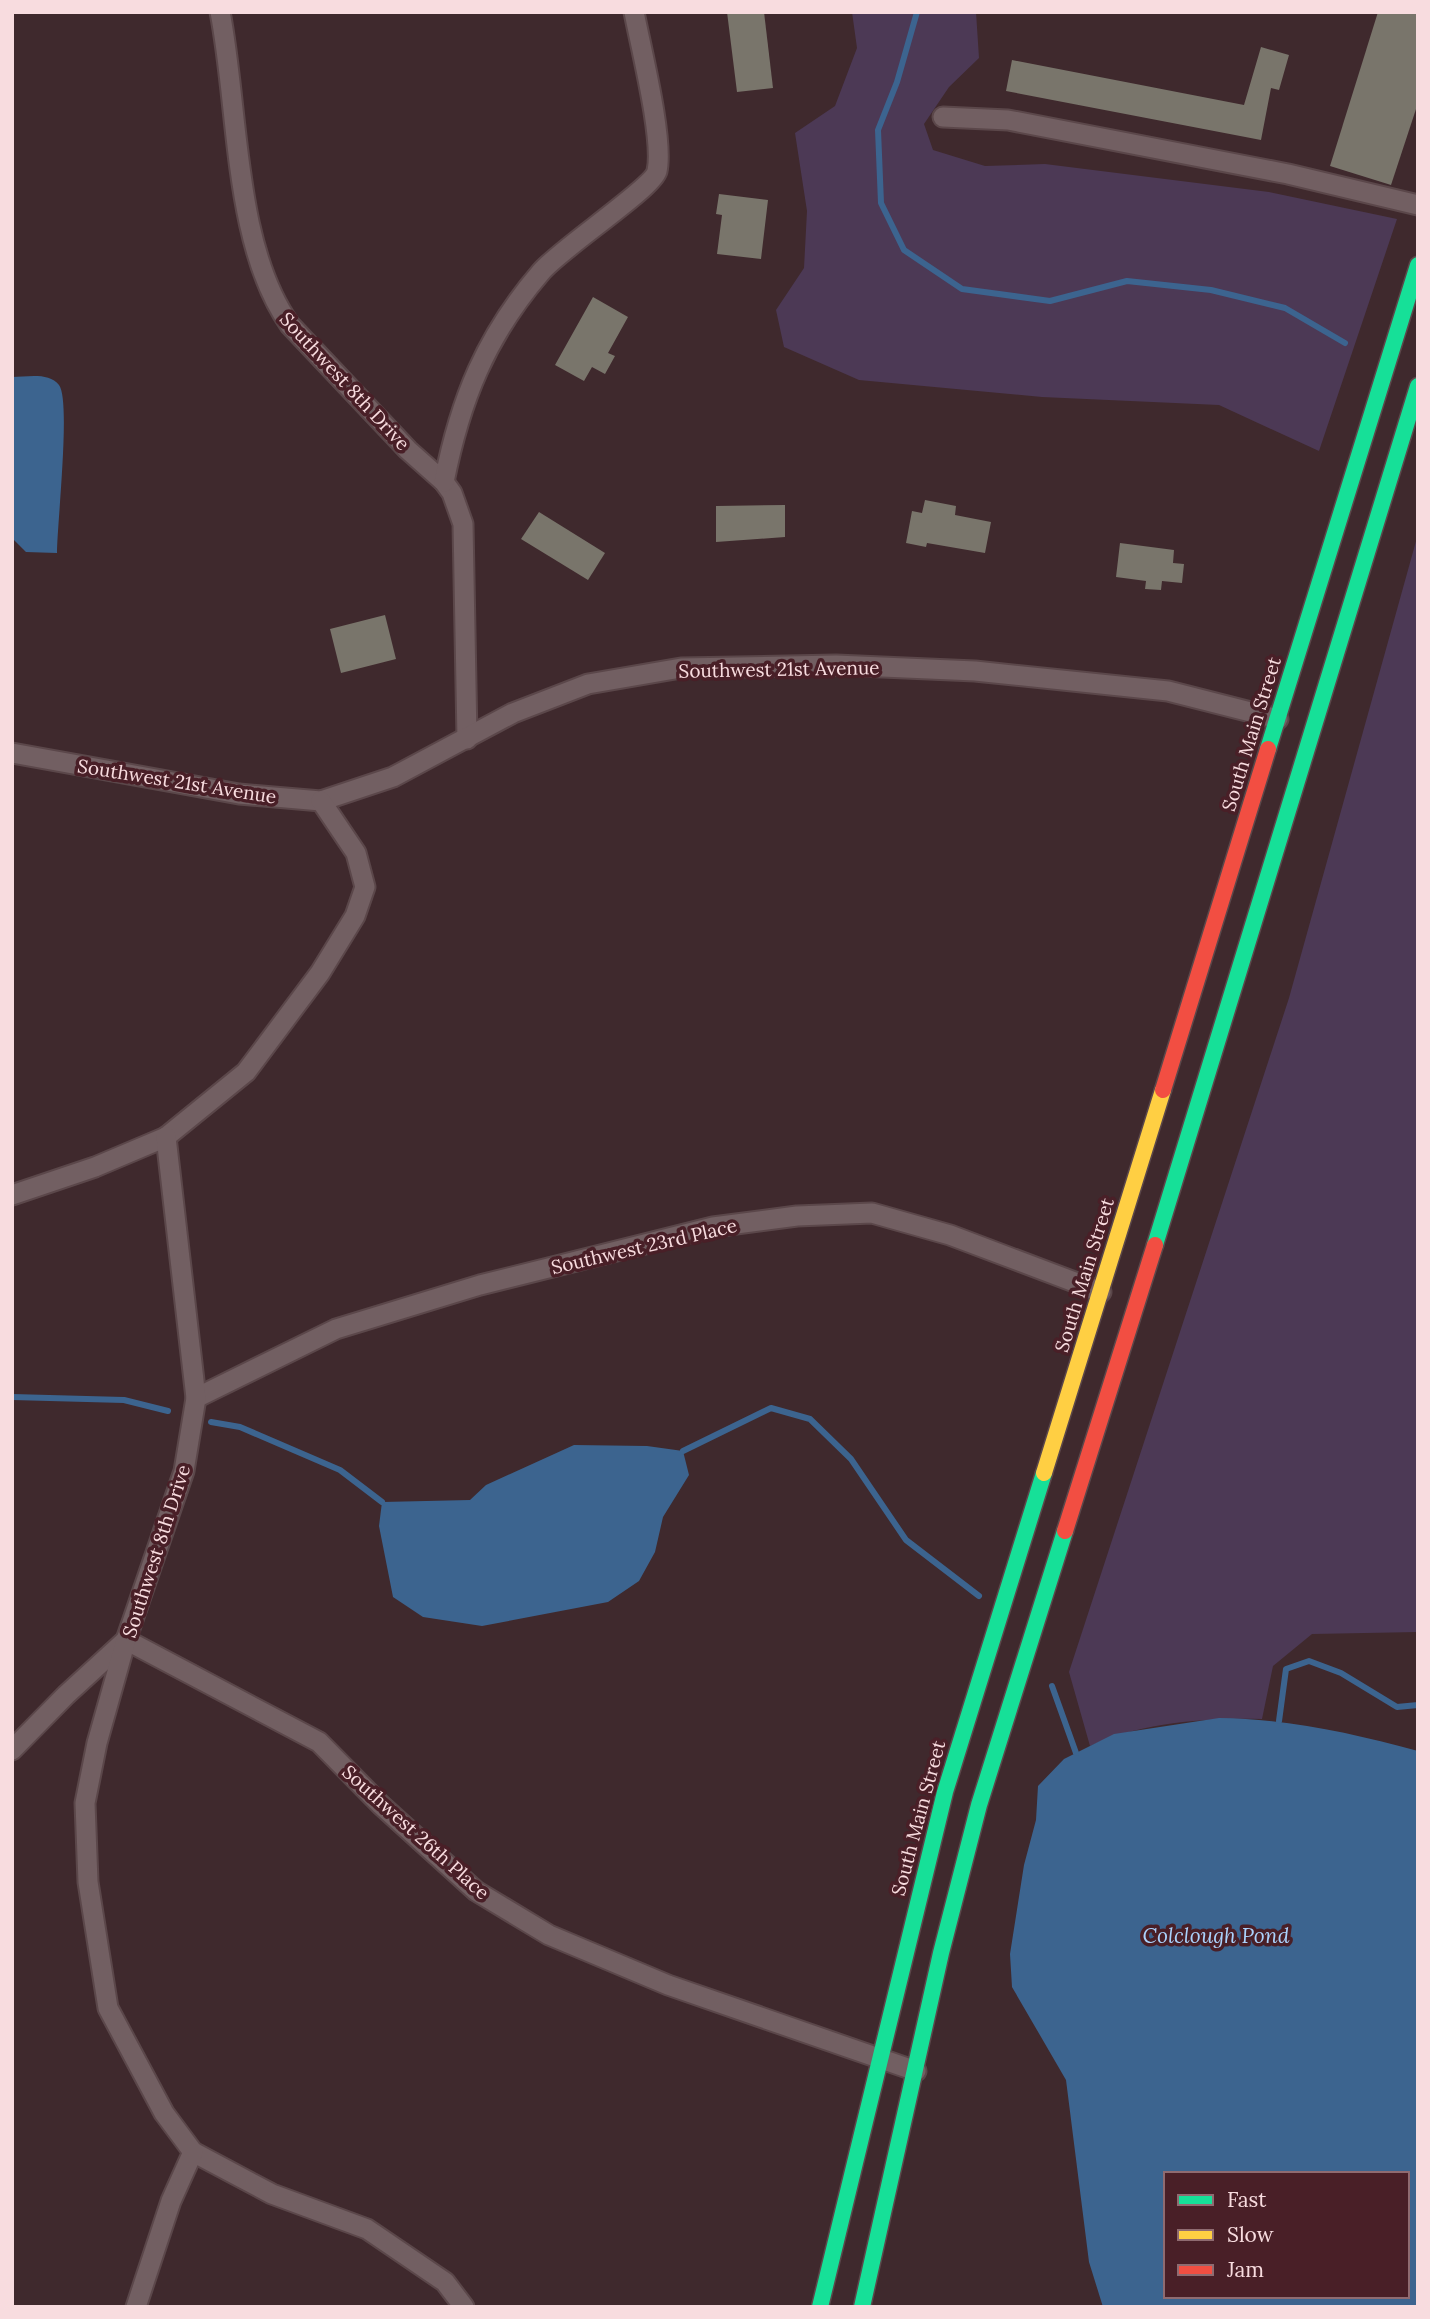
<svg xmlns="http://www.w3.org/2000/svg" width="1430" height="2319" font-family="Lora,serif">
<rect width="100%" height="100%" fill="#3f292d"/>
<!-- green -->
<g fill="#4c3955">
<path d="M852 12H976L979 58 949 87 924 124 933 150 985 166 1045 164 1269 192 1397 219 1319 451 1219 405 1042 397 859 380 784 347 776 310 804 268 807 211 795 133 835 106 857 48Z"/>
<path d="M1418 534V1632L1312 1634 1273 1666 1262 1719C1208 1717 1138 1723 1090 1746L1069 1672 1289 998Z"/>
</g>
<!-- water -->
<g fill="#3c648f" fill-rule="evenodd">
<path d="M12 377C27 377 49 372 59 385 71 400 57 525 57 553L26 552 12 538Z"/>
<path d="M574 1445 647 1446 683 1451 689 1475 663 1517 655 1552 639 1581 608 1602 482 1626 423 1617 393 1597 379 1526 382 1502 470 1500 486 1485Z"/>
<path d="M1219 1718C1288 1719 1351 1733 1418 1751V2307H1103L1089 2262 1066 2080 1012 1987 1010 1954 1024 1865 1036 1820 1038 1786 1064 1759 1114 1734ZM1166 2174H1407V2296H1166Z"/>
</g>
<g fill="none" stroke-linecap="round" stroke-linejoin="round">
<!-- stream -->
<g stroke="#3c648f" stroke-width="6">
<path d="M917 12 897 82 878 130 881 203 904 250 962 289 1050 301 1127 281 1211 290 1285 308 1345 343"/>
<path d="M12 1397 124 1400 168 1411"/>
<path d="M211 1422 240 1427 340 1470 382 1502"/>
<path d="M683 1451 771 1408 810 1419 851 1459 906 1540 979 1596"/>
<path d="M1052 1686 1076 1753"/>
<path d="M1279 1721 1286 1669 1309 1661 1341 1673 1397 1707 1418 1705"/>
</g>
</g>
<!-- building -->
<g fill="#79756b">
<path d="M727 12H764L773 88 737 92Z"/>
<path d="M1378 12H1418V103L1391 185 1330 166Z"/>
<path d="M1261 47 1289 55 1279 90 1271 88 1261 140 1006 91 1012 60 1244 105Z"/>
<path d="M719 194 768 200 761 259 717 254 722 215 716 214Z"/>
<path d="M593 297 628 317 608 353 615 356 605 374 592 367 584 381 555 365Z"/>
<path d="M925 500 956 506 955 515 991 522 985 553 927 543 926 547 906 543 912 511 922 513Z"/>
<path d="M785 505V537L716 542V506Z"/>
<path d="M539 512 605 553 588 580 521 539Z"/>
<path d="M1120 543 1174 550 1173 563 1184 564 1182 583 1162 581 1161 590 1145 589 1146 581 1116 577Z"/>
<path d="M385 615 396 659 341 673 330 629Z"/>
</g>
<g fill="none" stroke-linecap="round" stroke-linejoin="round">
<defs>
<g id="street">
<path d="M220 12C239 108 233 245 290 325L408 450 444 482 452 493 463 524 467 739"/>
<path d="M943 117 1008 120 1288 174 1418 205"/>
<path d="M444 482C460 400 486 336 541 272 560 249 653 188 657 171 664 140 641 48 634 12"/>
<path d="M12 753 239 794 321 801 393 777 513 713 588 684 681 668 836 665 975 671 1168 691 1278 719"/>
<path d="M12 1195 95 1167 166 1137 246 1072 320 973 355 916 365 887 356 853 321 801"/>
<path d="M196 1398 336 1329 480 1285 713 1227 797 1216 872 1213 950 1235 1101 1292"/>
<path d="M12 1750 66 1695 126 1640 319 1742 381 1805 476 1891 549 1935 668 1985 916 2071"/>
<path d="M193 2152 272 2194 367 2229 445 2282 464 2307"/>
<path d="M136 2307 171 2201 193 2152 164 2113 108 2008 88 1882 85 1803 97 1743 126 1640 184 1471 196 1398 166 1137"/>
</g>
<g id="fast">
<path d="M1268 749 1418 265"/>
<path d="M1155 1245 1418 386"/>
<path d="M820 2307 945 1792 1044 1473"/>
<path d="M862 2307 941 1953 979 1805 1065 1531"/>
</g>
<path id="slow" d="M1044 1473 1163 1090"/>
<g id="jam">
<path d="M1163 1090 1268 749"/>
<path d="M1065 1531 1155 1245"/>
</g>
</defs>
<!-- street casing -->
<use href="#street" stroke="#5b474a" stroke-width="23"/>
<!-- fast casing -->
<use href="#fast" stroke="#5b474a" stroke-width="19"/>
<!-- slow casing -->
<use href="#slow" stroke="#5b474a" stroke-width="19"/>
<!-- jam casing -->
<use href="#jam" stroke="#5b474a" stroke-width="19"/>
<!-- street -->
<use href="#street" stroke="#725f62" stroke-width="19"/>
<!-- fast -->
<use href="#fast" stroke="#16e098" stroke-width="16"/>
<!-- slow -->
<use href="#slow" stroke="#ffcf43" stroke-width="16"/>
<!-- jam -->
<use href="#jam" stroke="#f24e42" stroke-width="16"/>
</g>
<g text-anchor="middle" stroke-width="7" stroke-linejoin="round" paint-order="stroke">
<!-- street labels -->
<g font-size="19" fill="#f8dcdf" stroke="#491f27">
<text transform="translate(345 381) rotate(47)" y="7">Southwest 8th Drive</text>
<text transform="translate(779 669) rotate(-1)" y="7">Southwest 21st Avenue</text>
<text transform="translate(1251 734) rotate(-73)" y="7">South Main Street</text>
<text transform="translate(177 781) rotate(9)" y="7">Southwest 21st Avenue</text>
<text transform="translate(644 1246) rotate(-13)" y="7">Southwest 23rd Place</text>
<text transform="translate(1084 1275) rotate(-73)" y="7">South Main Street</text>
<text transform="translate(156 1551) rotate(-72)" y="7">Southwest 8th Drive</text>
<text transform="translate(918 1818) rotate(-75)" y="7">South Main Street</text>
<text transform="translate(416 1832) rotate(42)" y="7">Southwest 26th Place</text>
</g>
<!-- water labels -->
<g font-size="21" font-style="italic" fill="#aad2fc" stroke="#491f27">
<text x="1216" y="1943">Colclough Pond</text>
</g>
</g>
<!-- border -->
<rect width="1430" height="2319" fill="none" stroke="#f8dcdf" stroke-width="28"/>
<!-- legend -->
<rect x="1164" y="2172" width="245" height="126" fill="#491f27" stroke="#8f6b71" stroke-width="2"/>
<rect x="1178" y="2195" width="35" height="10" fill="#16e098" stroke="#8f6b71" stroke-width="2"/>
<text x="1227" y="2207" font-size="21" fill="#f8dcdf">Fast</text>
<rect x="1178" y="2230" width="35" height="10" fill="#ffcf43" stroke="#8f6b71" stroke-width="2"/>
<text x="1227" y="2242" font-size="21" fill="#f8dcdf">Slow</text>
<rect x="1178" y="2265" width="35" height="10" fill="#f24e42" stroke="#8f6b71" stroke-width="2"/>
<text x="1227" y="2277" font-size="21" fill="#f8dcdf">Jam</text>
</svg>
